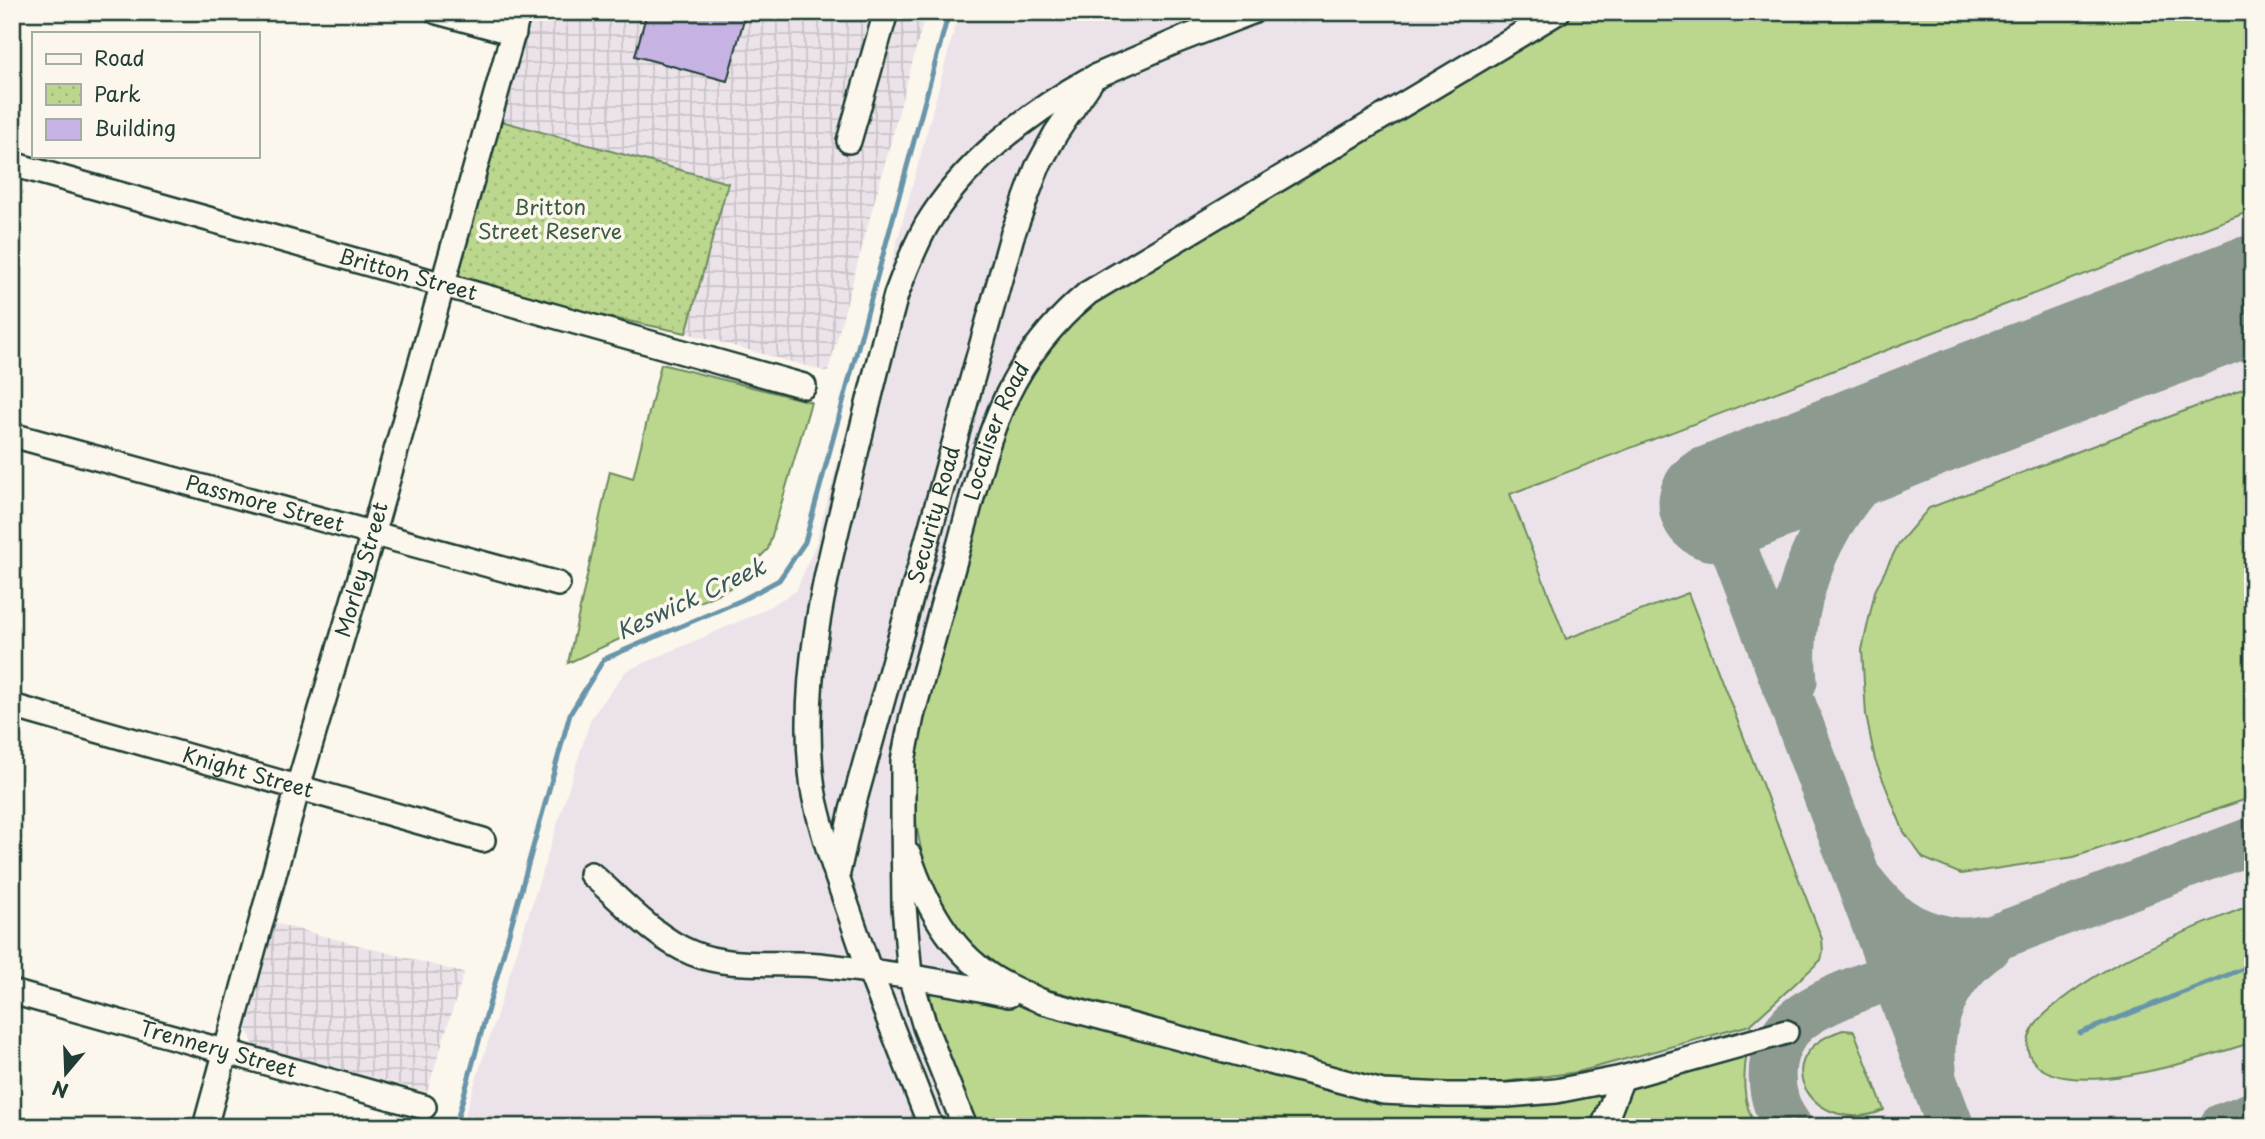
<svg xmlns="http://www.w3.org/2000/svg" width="2265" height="1139" font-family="'Playpen Sans',sans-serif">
<defs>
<pattern id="industrial-grid" width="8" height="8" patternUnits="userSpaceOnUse" patternTransform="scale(1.75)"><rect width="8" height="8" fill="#ebe3e9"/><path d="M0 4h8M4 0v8" fill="none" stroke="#c9c4c8"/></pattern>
<pattern id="park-dots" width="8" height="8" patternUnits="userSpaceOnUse" patternTransform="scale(1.75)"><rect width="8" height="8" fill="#bbd78e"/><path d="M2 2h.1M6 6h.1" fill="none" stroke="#a0b97b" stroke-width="1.8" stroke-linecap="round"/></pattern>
</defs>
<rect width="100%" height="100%" fill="#fbf7ec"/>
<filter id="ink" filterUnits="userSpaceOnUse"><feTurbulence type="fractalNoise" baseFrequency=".0143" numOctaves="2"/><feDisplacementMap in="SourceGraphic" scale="14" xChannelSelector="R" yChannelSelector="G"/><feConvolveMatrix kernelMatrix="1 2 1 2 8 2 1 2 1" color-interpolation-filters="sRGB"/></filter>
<g filter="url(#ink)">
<!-- built -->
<path fill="#ebe3e9" d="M959 12H2253V1127H461L591 718 626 671 758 613 796 591 816 543Z"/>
<!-- industrial -->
<g fill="url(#industrial-grid)">
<path d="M521 12H926L828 372 686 333 727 183 490 118Z"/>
<path d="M275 923 464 973 427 1092 254 1045 247 1029Z"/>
</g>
<!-- grass -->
<g fill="#bbd78e" stroke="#6d8a61" stroke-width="2">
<path d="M1572 12H2253V210L1510 494 1566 639 1688 593 1822 939 1823 952 1821 960 1750 1025 1578 1072 1473 1086 1382 1079 1032 985 1007 972 974 947 945 911 926 875 913 808 911 758 997 438 1022 378 1088 300Z"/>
<path d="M661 364 811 402 768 549 730 588 568 663 610 471 633 478Z"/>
<path d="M2253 385V797L2074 857 1961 874 1923 858 1904 832 1875 760 1866 715 1862 650 1875 591 1899 543 1929 508Z"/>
<path d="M2253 904V1042C2209 1056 2061 1107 2031 1058 2022 1044 2032 1027 2043 1016 2098 963 2183 933 2253 904Z"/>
<path d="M938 985 1378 1095 1489 1102 1748 1045C1743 1074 1741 1101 1756 1127H977L941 1037 930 996 931 991Z"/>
<path d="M1843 1030 1854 1031 1884 1110C1817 1139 1759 1057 1843 1030Z"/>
</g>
<!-- park -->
<path fill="url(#park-dots)" stroke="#6d8a61" stroke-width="2" d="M490 118 728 183 686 333 444 283Z"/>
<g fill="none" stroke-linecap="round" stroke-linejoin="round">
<!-- stream -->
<g stroke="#6995aa" stroke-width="5">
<path d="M2080 1033 2253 965"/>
<path d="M455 1127 570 714 604 659 742 600 779 580 805 542 949 12"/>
</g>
<!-- taxiway -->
<g stroke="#8d9a90" stroke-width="47">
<path d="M1717 503 1951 1127"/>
<path d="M1794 681C1786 610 1812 540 1857 486 1865 476 1872 465 1881 457 1900 440 1921 427 1942 413"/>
<path d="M1862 883C1872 895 1881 907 1893 916 1916 933 1954 946 1982 939"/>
<path d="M1933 1068C1927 1019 1948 974 1989 946"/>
<path d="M1789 1127C1767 1097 1765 1053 1792 1025 1815 1000 1896 975 1931 962 2038 921 2145 881 2253 840"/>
<path d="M2222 1127 2253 1115"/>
</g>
<!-- runway -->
<path stroke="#8d9a90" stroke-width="117" d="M1717 503 1942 413 2253 294"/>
</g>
<!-- building -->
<path fill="#c6b3e3" stroke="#1f3d34" stroke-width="2" d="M647 12H746L727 81 635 56Z"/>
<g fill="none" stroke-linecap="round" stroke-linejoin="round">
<defs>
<g id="minor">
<path d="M437 12 514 33"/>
<path d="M849 141 886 12"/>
<path id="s1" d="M12 164 804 386"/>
<path id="s2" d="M12 435 558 584"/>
<path id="s3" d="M12 706 483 840"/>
<path d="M909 855C925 904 952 954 999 981 1013 989 1028 995 1043 1002L1383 1092 1447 1095H1508L1556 1091 1622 1078 1786 1032"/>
<path d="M591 874C622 901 653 937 692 953 730 969 778 961 819 965 883 972 946 981 1009 995"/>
<path d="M837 876C828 848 818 819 813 789 799 684 823 586 848 485 864 421 879 358 896 295 905 271 914 248 926 226 963 164 1026 115 1088 80"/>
<path id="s4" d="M12 992 424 1107"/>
<path id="s5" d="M205 1127 298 787 369 547 519 12"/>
<path id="s6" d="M931 1127 870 972 837 877 852 810 1012 236 1037 168 1056 133 1094 77 1177 41 1252 12"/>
<path id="s7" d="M965 1127 925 1027 910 976 904 906 903 814V761L912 716C928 658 944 600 960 542 988 439 1002 365 1088 293L1558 12"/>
<path d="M1603 1127 1622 1078"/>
</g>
</defs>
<!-- minor casing -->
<use href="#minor" stroke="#1f3d34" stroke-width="28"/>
<!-- minor -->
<use href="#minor" stroke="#fbf7ec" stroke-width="23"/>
</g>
</g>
<g text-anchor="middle" stroke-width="7" stroke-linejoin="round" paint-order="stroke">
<!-- park labels -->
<g font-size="21" fill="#3e5c46" stroke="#fbf7ec">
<text x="550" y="215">Britton<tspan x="550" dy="24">Street Reserve</tspan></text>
</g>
<!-- street labels -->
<g font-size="21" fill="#1f3d34" stroke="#fbf7ec">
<text dy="7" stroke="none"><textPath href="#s1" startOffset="411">Britton Street</textPath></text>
<text dy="7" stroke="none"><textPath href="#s7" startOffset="719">Localiser Road</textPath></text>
<text dy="7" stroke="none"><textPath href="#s2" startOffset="262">Passmore Street</textPath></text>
<text dy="7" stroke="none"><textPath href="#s6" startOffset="642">Security Road</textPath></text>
<text dy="7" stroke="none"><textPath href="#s5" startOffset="579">Morley Street</textPath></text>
<text dy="7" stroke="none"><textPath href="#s3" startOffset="245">Knight Street</textPath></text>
<text dy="7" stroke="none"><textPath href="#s4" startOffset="214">Trennery Street</textPath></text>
</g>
<!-- water labels -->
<g font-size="23" font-style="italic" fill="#385a5b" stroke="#fbf7ec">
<text transform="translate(691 599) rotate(-25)" y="8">Keswick Creek</text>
</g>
</g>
<!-- margin -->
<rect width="2265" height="1139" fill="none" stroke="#fbf7ec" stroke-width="42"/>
<rect x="21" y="21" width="2223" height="1097" fill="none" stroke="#1f3d34" stroke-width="2.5" filter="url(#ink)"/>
<!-- legend -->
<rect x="32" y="32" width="228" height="126" fill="#fbf7ec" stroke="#a3ada2" stroke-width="2"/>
<rect x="46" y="54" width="35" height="10" fill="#fbf7ec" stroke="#a3ada2" stroke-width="2"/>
<text x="94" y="66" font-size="21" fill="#1f3d34">Road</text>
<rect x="46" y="84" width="35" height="21" fill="url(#park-dots)" stroke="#a3ada2" stroke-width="2"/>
<text x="94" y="102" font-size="21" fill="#1f3d34">Park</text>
<rect x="46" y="119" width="35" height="21" fill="#c6b3e3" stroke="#a3ada2" stroke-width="2"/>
<text x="94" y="136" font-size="21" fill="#1f3d34">Building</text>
<!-- north arrow -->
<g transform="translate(66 1073) rotate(199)" stroke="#fbf7ec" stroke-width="5" paint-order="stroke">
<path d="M0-5L12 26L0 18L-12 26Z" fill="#1f3d34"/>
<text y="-10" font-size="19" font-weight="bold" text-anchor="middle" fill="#1f3d34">N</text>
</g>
</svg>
